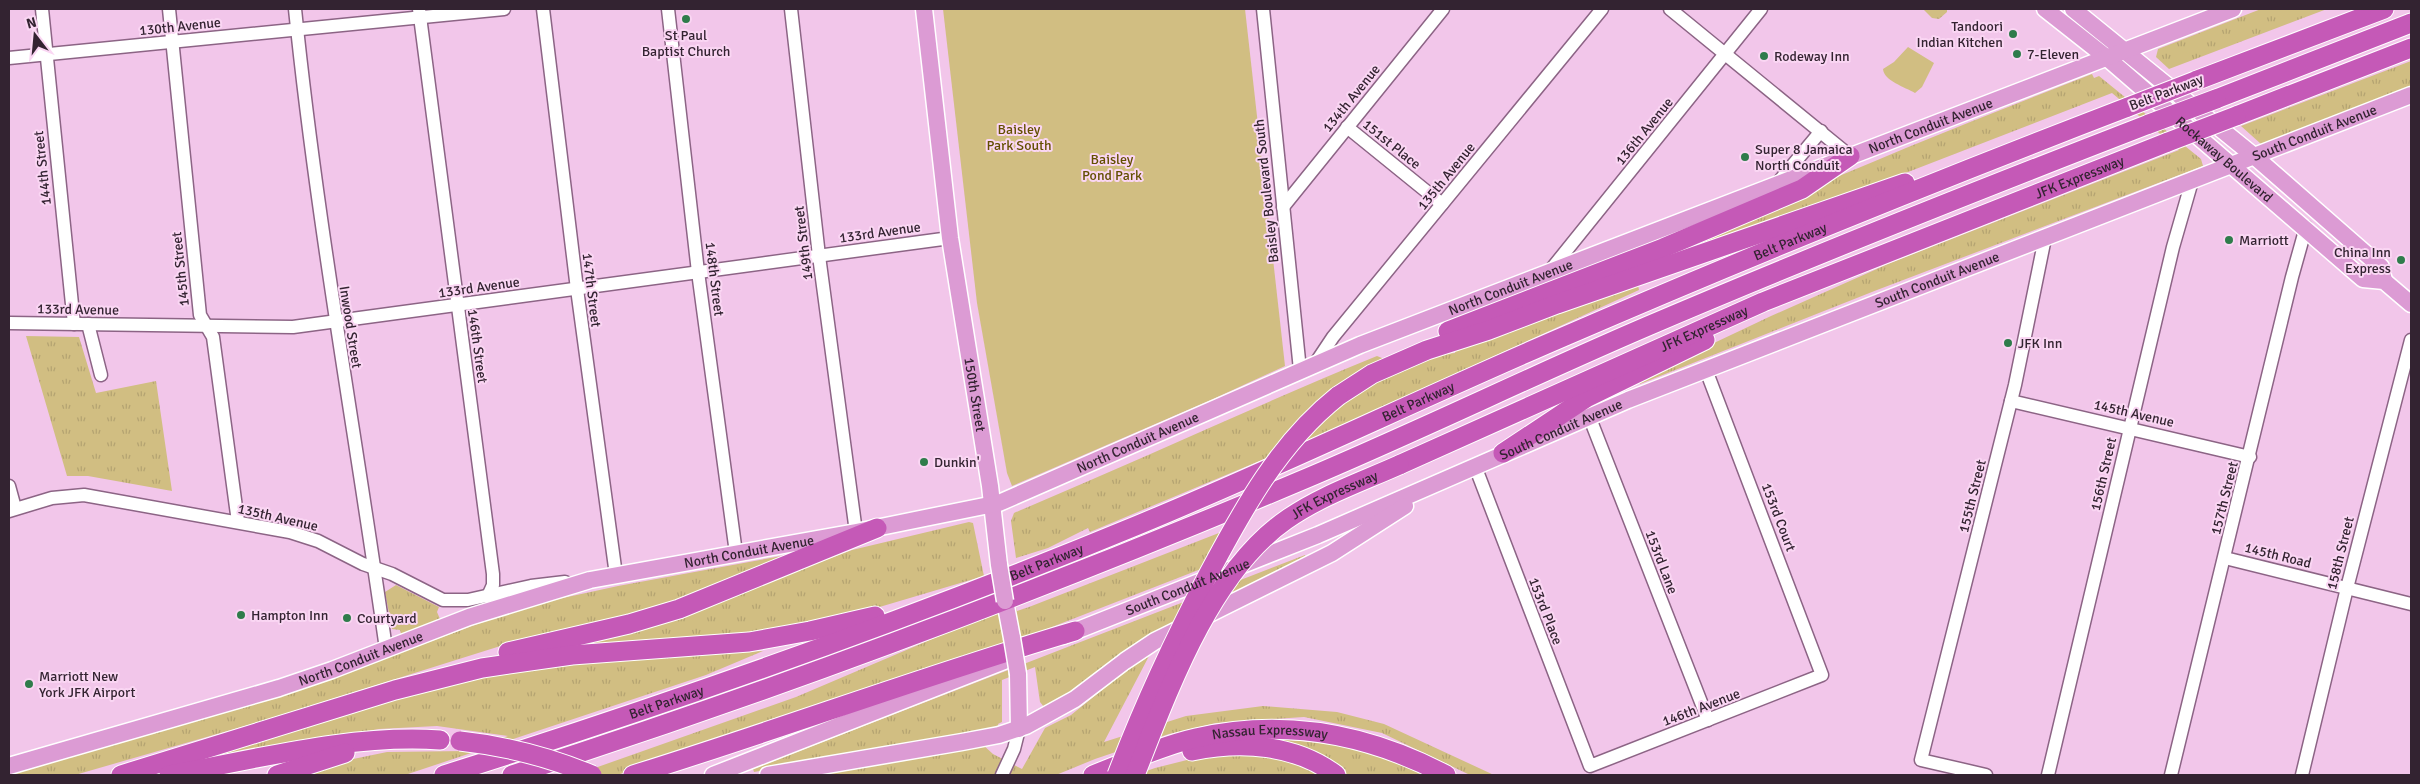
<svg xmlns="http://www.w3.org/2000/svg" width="2420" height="784" font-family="Signika,sans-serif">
<defs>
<pattern id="grass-tufts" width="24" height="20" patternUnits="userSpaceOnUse" patternTransform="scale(1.25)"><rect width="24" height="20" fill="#d1be82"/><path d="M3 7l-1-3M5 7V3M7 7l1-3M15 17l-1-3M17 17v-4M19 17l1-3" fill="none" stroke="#b4a371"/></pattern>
</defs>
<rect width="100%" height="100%" fill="#f2c6ea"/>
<!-- grass -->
<g fill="url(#grass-tufts)">
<path d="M1923 9H1947V12L1939 19 1932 18Z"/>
<path d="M2261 9H2327L2169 69 2156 57 2158 49Z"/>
<path d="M2411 61V86L2261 144 2241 126Z"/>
<path d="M2092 74 2094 78 2099 76 2201 159 2203 166 1877 290 1640 384 1638 379 1771 316 1888 264 2179 150 2112 93 1859 191 1845 193 1844 197 1637 269C1785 195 1938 134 2092 74Z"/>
<path d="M1638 285 1639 290 1319 436 1090 532 1088 528 1048 548 1016 558 1011 521 1014 513C1135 462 1255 406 1377 356L1404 367 1433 355 1455 353 1456 347Z"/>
<path d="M26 336 79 337 96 393 156 381 172 491 88 476H67Z"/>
<path d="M969 522 973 523 984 576 829 622 747 638 566 651 582 643 778 578 852 550Z"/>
<path d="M1224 531 1201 569 967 660 617 775H575L796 697 1005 608 1015 605 1017 611 1029 607Z"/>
<path d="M787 555 691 597 626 616 529 637 262 721 75 775H9L286 695 526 606 618 586Z"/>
<path d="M1305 555 1307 559 1052 706 1044 707 1040 702 1035 667 1002 680V722L998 724 999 728 754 772 753 769Z"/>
<path d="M396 585 439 607 437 612 440 619 401 634 400 630 392 629 385 592Z"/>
<path d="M763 651 706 675 405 775H297L329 764 387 752 465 751 508 736 437 726 379 729 215 758 213 753 398 695 546 659Z"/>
<path d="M1149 656 1104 742 1186 716 1263 706 1337 712 1384 724 1494 775H1470L1382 733 1304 717 1216 723 1169 734 1095 759 1056 775H812L982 744 993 754 1022 769 1045 728 1071 715 1123 673Z"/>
<path d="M1271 738 1350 746 1393 758 1427 775H1346L1321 755Z"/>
<path d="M1219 752H1269L1324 775H1135L1155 768Z"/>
</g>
<!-- green -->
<g fill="#d1be82">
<path d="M943 9H1245L1285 366 1213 399 1012 486 1007 473 977 303Z"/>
<path d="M1908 47 1934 63 1922 87 1915 93C1905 87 1884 81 1883 69L1894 62Z"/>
</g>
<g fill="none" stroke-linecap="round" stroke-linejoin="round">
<defs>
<g id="minor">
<path d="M42 9 74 324"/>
<path d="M169 9 200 315 213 337 238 522"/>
<path d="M295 9C317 224 356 436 386 649"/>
<path d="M419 9 493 574V585L488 596"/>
<path d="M543 9 577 289 616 575"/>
<path d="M668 9 698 272 736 553"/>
<path d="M791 9 819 256 856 532"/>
<path d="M1263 9 1300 370"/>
<path d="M1670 9 1850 156"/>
<path d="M9 58 504 9"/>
<path d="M1347 127 1442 204"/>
<path d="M1776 185 1821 131"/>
<path d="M1283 207 1443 9"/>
<path d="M1549 272 1761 9"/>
<path d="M9 323 293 327 950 238"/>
<path d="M88 324 101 375"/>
<path d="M1315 364 1333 337 1602 9"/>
<path d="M2011 401 2250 457"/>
<path d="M1589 416 1708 720"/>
<path d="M1475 466 1590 766 1822 675 1706 370"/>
<path d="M9 486 15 508"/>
<path d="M9 511 52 498 84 495 290 532 318 541 363 564 392 574 443 600H468L531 586 565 582"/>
<path d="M2225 558 2411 604"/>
<path d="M1002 775 1014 749 1019 729"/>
<path d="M1986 775 1921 760 2015 385 2045 238"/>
<path d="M2048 775 2173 247 2192 181"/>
<path d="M2171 775 2292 277 2306 227"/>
<path d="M2302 775 2347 588 2411 340"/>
</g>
<g id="major">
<path id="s1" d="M924 9 950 238 990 486 999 565"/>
<path id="s2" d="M2045 9 2106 57 2363 279 2384 281 2411 304"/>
<path d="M2073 9 2254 156 2381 267 2384 281"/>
<path d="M1005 601 1012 638"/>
<path id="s3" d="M1063 636 1318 535 1628 400 2411 95"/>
<path d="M1018 674 1019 729"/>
<path id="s4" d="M9 766 279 688 332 670 469 617 590 580 856 532 999 503 1360 345 2233 9"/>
<path d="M713 775 1004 661"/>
<path d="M768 775 962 742 999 735 1026 726 1075 699 1125 661 1155 641 1332 553 1405 506"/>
</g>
<g id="highway">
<path d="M2195 81 2384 9"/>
<path d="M2216 99 2411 23"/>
<path d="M2236 116 2411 48"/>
<path d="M1448 331 1663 248 1802 189 1850 156"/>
<path d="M1338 396 1372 374 1427 350 1489 330 1557 304 1905 183"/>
<path d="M1503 453 1586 398 1705 340"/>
<path id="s5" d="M1399 465 1763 302 2168 142"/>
<path d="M508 652 629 624 679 609 877 528"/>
<path d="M1192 751C1241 741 1295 744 1336 775"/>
<path d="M121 775 395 690 482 668 572 655 749 642 810 631 875 616"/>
<path d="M169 775C258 759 349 734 440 740"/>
<path d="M277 775 345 753"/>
<path id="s6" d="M444 775C678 701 911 619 1138 525 1281 466 1421 398 1563 337 1750 256 1938 180 2128 107"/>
<path d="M512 775C779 689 1042 590 1300 481 1417 432 1531 376 1648 326 1814 255 1981 189 2149 124"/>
<path d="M633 775C781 729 926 675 1075 631"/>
<path id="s7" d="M1093 775C1127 762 1161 746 1196 738 1283 718 1368 734 1446 775"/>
</g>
</defs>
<!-- minor casing -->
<use href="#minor" stroke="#8c6485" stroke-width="15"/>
<!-- major casing -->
<use href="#major" stroke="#fff" stroke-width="19"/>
<!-- highway casing -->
<use href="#highway" stroke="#fff" stroke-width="21"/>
<!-- minor -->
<use href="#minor" stroke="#fff" stroke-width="12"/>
<!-- major -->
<use href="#major" stroke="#dc9bd4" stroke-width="16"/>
<!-- highway -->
<use href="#highway" stroke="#c559b7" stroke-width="19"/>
<defs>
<g id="major-bridge">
<path d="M999 565 1005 601"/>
<path d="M1012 638 1018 674"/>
</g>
<g id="highway-bridge">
<path d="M2128 107 2195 81"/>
<path d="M2149 124 2216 99"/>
<path d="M2168 142 2236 116"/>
<path d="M460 741C506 746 549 757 592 775"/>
<path d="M1117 775C1143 707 1174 640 1208 575 1243 509 1279 443 1338 396"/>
<path id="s8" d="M1135 775C1168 691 1210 573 1286 520 1320 496 1361 482 1399 465"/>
</g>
</defs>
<!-- major-bridge casing -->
<use href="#major-bridge" stroke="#fff" stroke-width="19" stroke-linecap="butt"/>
<!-- highway-bridge casing -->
<use href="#highway-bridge" stroke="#fff" stroke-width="21" stroke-linecap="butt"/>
<!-- major-bridge -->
<use href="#major-bridge" stroke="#dc9bd4" stroke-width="16"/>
<!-- highway-bridge -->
<use href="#highway-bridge" stroke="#c559b7" stroke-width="19"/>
</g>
<!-- markers -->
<g fill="#2f7c4b" stroke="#fad6f3" stroke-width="2">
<circle cx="686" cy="19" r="5"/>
<circle cx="2013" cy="34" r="5"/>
<circle cx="2017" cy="54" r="5"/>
<circle cx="1764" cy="56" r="5"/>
<circle cx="1745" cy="157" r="5"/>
<circle cx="2229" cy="240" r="5"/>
<circle cx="2401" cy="260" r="5"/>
<circle cx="2008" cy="343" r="5"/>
<circle cx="924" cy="462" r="5"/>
<circle cx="241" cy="615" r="5"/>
<circle cx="347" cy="618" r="5"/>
<circle cx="29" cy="684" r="5"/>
</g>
<g text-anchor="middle" stroke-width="4" stroke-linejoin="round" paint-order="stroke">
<!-- street labels -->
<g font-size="14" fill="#332331" stroke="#fad6f3">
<text transform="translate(180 26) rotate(-6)" y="5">130th Avenue</text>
<text transform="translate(2166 92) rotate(-21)" y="5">Belt Parkway</text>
<text transform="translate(1351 98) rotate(-51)" y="5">134th Avenue</text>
<text dy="5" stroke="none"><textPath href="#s4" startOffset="2032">North Conduit Avenue</textPath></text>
<text transform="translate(1644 131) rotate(-51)" y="5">136th Avenue</text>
<text dy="5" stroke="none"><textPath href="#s3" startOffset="1349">South Conduit Avenue</textPath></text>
<text transform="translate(1392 144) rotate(39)" y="5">151st Place</text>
<text dy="5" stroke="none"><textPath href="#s2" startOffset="234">Rockaway Boulevard</textPath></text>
<text transform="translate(42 168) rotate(-96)" y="5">144th Street</text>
<text transform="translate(1446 176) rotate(-51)" y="5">135th Avenue</text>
<text dy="5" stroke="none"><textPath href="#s5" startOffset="739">JFK Expressway</textPath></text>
<text transform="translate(1266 191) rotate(-96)" y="5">Baisley Boulevard South</text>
<text transform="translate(880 232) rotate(-8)" y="5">133rd Avenue</text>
<text dy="5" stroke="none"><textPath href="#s6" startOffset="1449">Belt Parkway</textPath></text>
<text transform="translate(803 243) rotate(-97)" y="5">149th Street</text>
<text transform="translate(180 269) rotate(-96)" y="5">145th Street</text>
<text transform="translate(715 279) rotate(83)" y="5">148th Street</text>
<text dy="5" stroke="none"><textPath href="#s3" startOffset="944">South Conduit Avenue</textPath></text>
<text transform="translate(479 287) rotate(-8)" y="5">133rd Avenue</text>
<text dy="5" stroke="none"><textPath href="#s4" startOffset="1582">North Conduit Avenue</textPath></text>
<text transform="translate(592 290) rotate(83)" y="5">147th Street</text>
<text transform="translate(78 309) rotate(1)" y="5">133rd Avenue</text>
<text transform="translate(351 327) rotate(81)" y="5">Inwood Street</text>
<text dy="5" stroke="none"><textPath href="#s5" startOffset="334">JFK Expressway</textPath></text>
<text transform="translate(478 346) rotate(82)" y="5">146th Street</text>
<text dy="5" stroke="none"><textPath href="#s1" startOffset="389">150th Street</textPath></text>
<text dy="5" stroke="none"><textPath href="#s6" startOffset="1044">Belt Parkway</textPath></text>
<text transform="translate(2134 413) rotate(13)" y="5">145th Avenue</text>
<text dy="5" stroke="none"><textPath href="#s3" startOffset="539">South Conduit Avenue</textPath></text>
<text dy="5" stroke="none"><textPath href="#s4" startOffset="1178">North Conduit Avenue</textPath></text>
<text transform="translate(2103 474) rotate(-77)" y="5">156th Street</text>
<text dy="5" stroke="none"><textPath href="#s8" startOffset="355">JFK Expressway</textPath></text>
<text transform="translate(1972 496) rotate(-76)" y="5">155th Street</text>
<text transform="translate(2224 498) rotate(-76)" y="5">157th Street</text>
<text transform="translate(278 517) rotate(13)" y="5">135th Avenue</text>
<text transform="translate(1779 517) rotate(69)" y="5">153rd Court</text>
<text dy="5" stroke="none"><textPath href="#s4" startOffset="772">North Conduit Avenue</textPath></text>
<text transform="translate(2340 553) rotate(-76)" y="5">158th Street</text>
<text transform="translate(2278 555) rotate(14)" y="5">145th Road</text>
<text dy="5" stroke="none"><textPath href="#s6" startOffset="639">Belt Parkway</textPath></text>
<text transform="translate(1662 562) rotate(69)" y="5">153rd Lane</text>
<text dy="5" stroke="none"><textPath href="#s3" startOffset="134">South Conduit Avenue</textPath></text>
<text transform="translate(1546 611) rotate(69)" y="5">153rd Place</text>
<text dy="5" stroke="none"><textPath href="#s4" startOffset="368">North Conduit Avenue</textPath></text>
<text dy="5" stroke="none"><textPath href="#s6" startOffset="234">Belt Parkway</textPath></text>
<text transform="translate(1701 707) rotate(-21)" y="5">146th Avenue</text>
<text dy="5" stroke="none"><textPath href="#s7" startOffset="184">Nassau Expressway</textPath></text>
</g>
<!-- poi labels -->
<g font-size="14" fill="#332331" stroke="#fad6f3" text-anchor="start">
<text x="2003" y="31" text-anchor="end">Tandoori<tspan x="2003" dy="16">Indian Kitchen</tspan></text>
<text x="686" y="40" text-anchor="middle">St Paul<tspan x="686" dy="16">Baptist Church</tspan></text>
<text x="2027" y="59">7-Eleven</text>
<text x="1774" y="61">Rodeway Inn</text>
<text x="1755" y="154">Super 8 Jamaica<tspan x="1755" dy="16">North Conduit</tspan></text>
<text x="2239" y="245">Marriott</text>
<text x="2391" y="257" text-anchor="end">China Inn<tspan x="2391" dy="16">Express</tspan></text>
<text x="2018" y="348">JFK Inn</text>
<text x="934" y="467">Dunkin'</text>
<text x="251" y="620">Hampton Inn</text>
<text x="357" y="623">Courtyard</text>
<text x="39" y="681">Marriott New<tspan x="39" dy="16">York JFK Airport</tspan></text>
</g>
<!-- park labels -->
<g font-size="14" fill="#624f00" stroke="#fad6f3">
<text x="1019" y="134">Baisley<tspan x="1019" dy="16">Park South</tspan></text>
<text x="1112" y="164">Baisley<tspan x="1112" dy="16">Pond Park</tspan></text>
</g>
</g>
<!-- border -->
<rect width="2420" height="784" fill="none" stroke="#332331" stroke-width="20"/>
<!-- north arrow -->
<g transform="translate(35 35) rotate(344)" stroke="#fad6f3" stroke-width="4" paint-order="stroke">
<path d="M0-4L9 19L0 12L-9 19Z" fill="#332331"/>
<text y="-8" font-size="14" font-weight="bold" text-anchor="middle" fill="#332331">N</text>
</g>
</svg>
